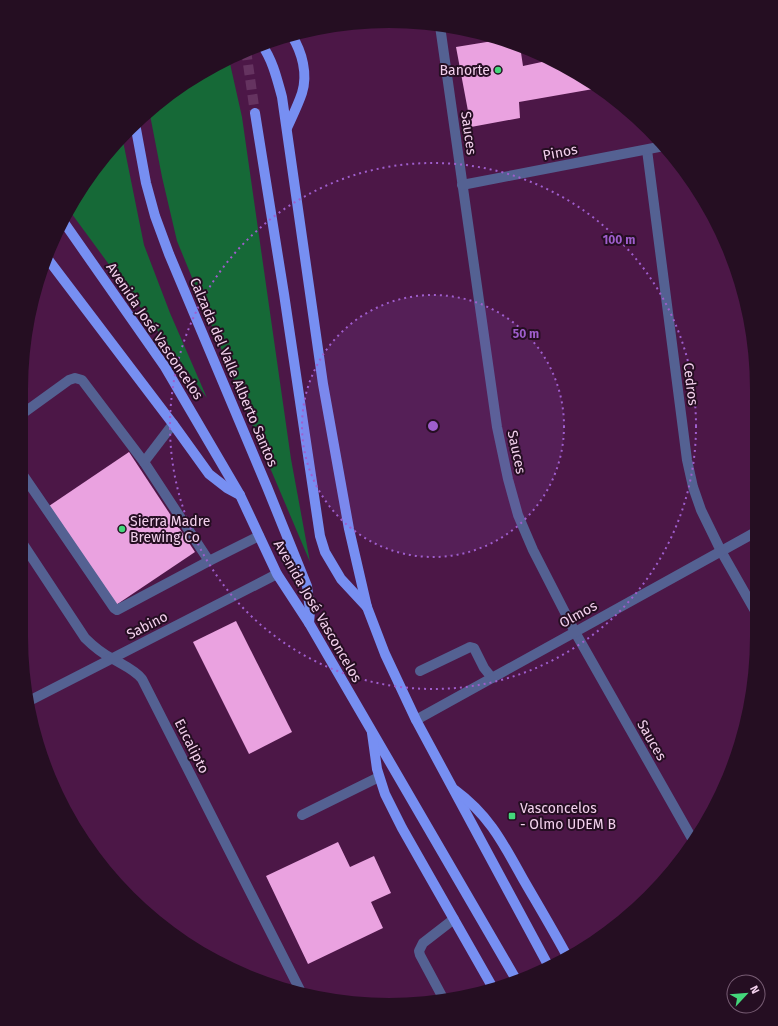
<svg xmlns="http://www.w3.org/2000/svg" width="778" height="1026" font-family="'Fira Sans',sans-serif">
<rect width="100%" height="100%" fill="#4c1747"/>
<!-- green -->
<g fill="#166937">
<path d="M229 59 242 117 291 459 310 562 268 463 177 241 162 177 150 115 184 83Z"/>
<path d="M123 141 144 245 170 313 207 398 69 210 97 165Z"/>
</g>
<!-- building -->
<g fill="#eaa2e0">
<path d="M499 40 520 46 523 66 551 60 593 83 599 88 519 102 520 118 471 127 456 47Z"/>
<path d="M129 452 195 552 116 605 49 506Z"/>
<path d="M236 621 292 732 249 754 193 642Z"/>
<path d="M338 842 350 867 374 856 391 893 371 902 383 928 308 964 266 876Z"/>
</g>
<g fill="none" stroke-linecap="round" stroke-linejoin="round">
<!-- major-tunnel -->
<path stroke="#653360" stroke-width="10" stroke-dasharray="10 5" stroke-linecap="butt" d="M246 50 255 113"/>
<!-- minor -->
<g stroke="#546192" stroke-width="10">
<path d="M440 26 497 427 508 479 518 515 533 550 575 632 694 842"/>
<path d="M647 150 687 460 693 487 701 510 721 551 754 609"/>
<path d="M462 185 664 146"/>
<path d="M22 414 69 380 75 378 82 380 144 462 209 561"/>
<path d="M144 462 173 424"/>
<path d="M21 472 114 608 117 610 209 561 259 536"/>
<path d="M21 541 85 638C93 646 103 654 113 659 123 665 135 670 142 679L301 992"/>
<path d="M420 671 468 648 470 647 474 648 484 668 492 678"/>
<path d="M29 701 277 574"/>
<path d="M416 720 754 533"/>
<path d="M302 815 379 777"/>
<path d="M443 998 420 955 419 951 423 943 454 919"/>
</g>
<!-- major -->
<g stroke="#778ff2" stroke-width="10">
<path d="M262 45C273 61 277 79 282 97L323 384 349 529 367 607 385 654 416 720 548 965"/>
<path d="M255 113 284 294 320 536 325 552 341 579 367 607"/>
<path d="M287 128C292 117 298 105 302 93 308 74 302 52 292 36"/>
<path d="M136 129 146 183 155 216 169 254 267 487 307 586 310 611 309 623"/>
<path d="M63 221 165 367 240 495 277 574 309 623 517 981"/>
<path d="M47 258 173 424 209 474 227 488 240 495"/>
<path d="M372 733 377 769 385 794 402 828 493 988"/>
<path d="M455 790C489 815 503 843 523 879 538 905 553 930 567 956"/>
</g>
</g>
<!-- distance rings -->
<circle cx="433" cy="426" r="131" fill="#9f5ecd" fill-opacity=".12"/>
<g fill="none" stroke="#9f5ecd" stroke-width="2" stroke-dasharray="2 4">
<circle cx="433" cy="426" r="131"/>
<circle cx="433" cy="426" r="263"/>
</g>
<!-- markers -->
<g fill="#44d77b" stroke="#250e22" stroke-width="1.5">
<circle cx="498" cy="70" r="4"/>
<circle cx="122" cy="529" r="4"/>
<rect x="508" y="812" width="8" height="8" rx="2"/>
</g>
<g text-anchor="middle" stroke-width="4" stroke-linejoin="round" paint-order="stroke">
<!-- poi labels -->
<g font-size="14" fill="#f3d1ed" stroke="#250e22" text-anchor="start">
<text x="490" y="75" text-anchor="end">Banorte</text>
<text x="130" y="526">Sierra Madre<tspan x="130" dy="16">Brewing Co</tspan></text>
<text x="520" y="813">Vasconcelos<tspan x="520" dy="16">- Olmo UDEM B</tspan></text>
</g>
<!-- street labels -->
<g font-size="14" fill="#f3d1ed" stroke="#250e22">
<text transform="translate(469 133) rotate(82)" y="5">Sauces</text>
<text transform="translate(560 152) rotate(-11)" y="5">Pinos</text>
<text transform="translate(155 331) rotate(56)" y="5">Avenida José Vasconcelos</text>
<text transform="translate(234 372) rotate(67)" y="5">Calzada del Valle Alberto Santos</text>
<text transform="translate(691 384) rotate(83)" y="5">Cedros</text>
<text transform="translate(517 452) rotate(78)" y="5">Sauces</text>
<text transform="translate(318 611) rotate(60)" y="5">Avenida José Vasconcelos</text>
<text transform="translate(578 614) rotate(-29)" y="5">Olmos</text>
<text transform="translate(147 625) rotate(-27)" y="5">Sabino</text>
<text transform="translate(652 740) rotate(60)" y="5">Sauces</text>
<text transform="translate(192 746) rotate(63)" y="5">Eucalipto</text>
</g>
</g>
<!-- crop -->
<path d="M0 0H778V1026H0ZM389 28H389A361 361 0 0 1 750 389V637A361 361 0 0 1 389 998H389A361 361 0 0 1 28 637V389A361 361 0 0 1 389 28Z" fill="#250e22" fill-rule="evenodd"/>
<circle cx="433" cy="426" r="6" fill="#9f5ecd" stroke="#250e22" stroke-width="2"/>
<g font-size="12" text-anchor="middle" font-weight="bold" fill="#9f5ecd" stroke="#250e22" stroke-width="4" stroke-linejoin="round" paint-order="stroke">
<text x="619" y="244">100 m</text>
<text x="526" y="338">50 m</text>
</g>
<!-- north arrow -->
<g transform="translate(746 994) rotate(64)"><circle r="19" fill="#250e22" stroke="#775c73"/>
<path d="M0-3L7 15L0 10L-7 15Z" fill="#44d77b"/>
<text y="-6" font-size="11" font-weight="bold" text-anchor="middle" fill="#f3d1ed">N</text>
</g>
</svg>
